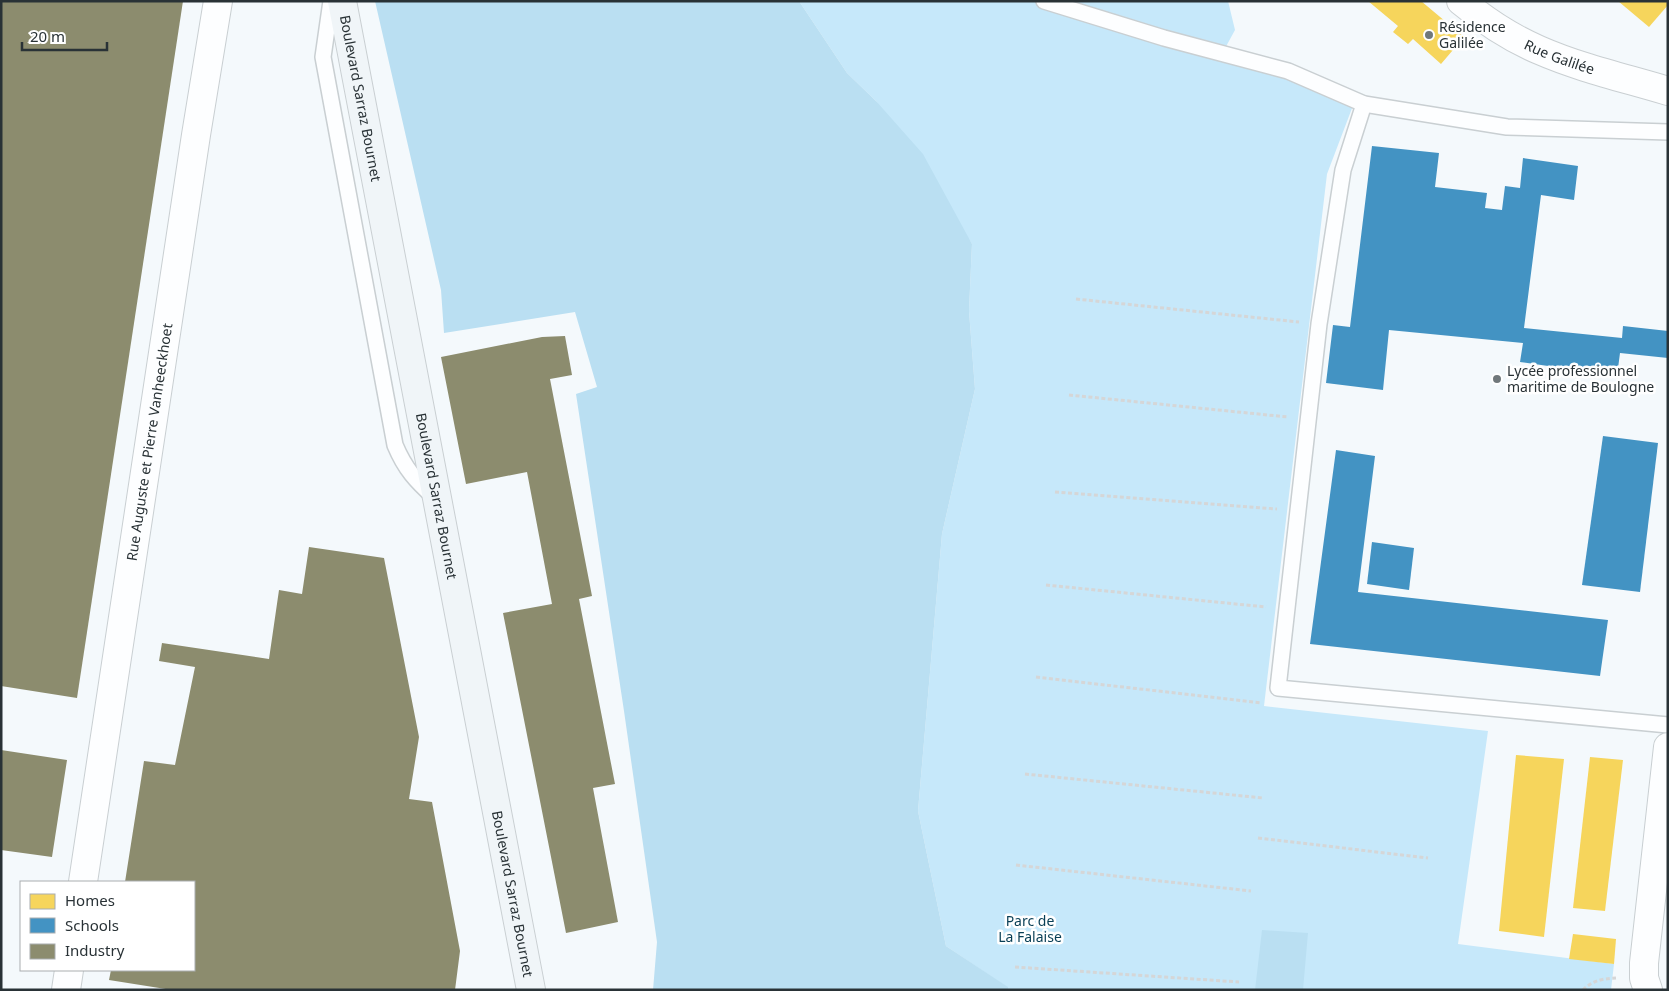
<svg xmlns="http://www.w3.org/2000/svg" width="1669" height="991" font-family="'Noto Sans',sans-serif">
<rect width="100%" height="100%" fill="#f4f9fc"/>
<!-- green -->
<path fill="#c6e8fa" d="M799 1H1228L1235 30 1223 52 1354 103 1327 174 1264 706 1488 731 1458 944 1614 964 1611 990H1008L1007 987 946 946 918 811 942 534 975 389 969 311 972 244 876 101 847 73Z"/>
<!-- forest -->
<g fill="#badff2">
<path d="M375 1H799L847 73 876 101 923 154 972 244 969 311 975 389 942 534 918 811 946 946 1008 987V990H653L657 942 624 711 576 394 597 387 575 312 444 333 441 290Z"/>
<path d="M1262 930 1308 933 1303 990H1255Z"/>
</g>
<!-- homes -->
<g fill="#f6d55c">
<path d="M1368 1H1421L1464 37 1441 64 1413 39 1408 44 1393 32 1398 26Z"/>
<path d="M1618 1H1666L1668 5 1649 27Z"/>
<path d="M1516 755 1564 759 1544 937 1499 931Z"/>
<path d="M1590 757 1623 760 1605 911 1573 908Z"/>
<path d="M1573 934 1616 939 1614 964 1569 959Z"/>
</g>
<!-- schools -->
<g fill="#4393c3">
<path d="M1372 146 1439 153 1435 187 1487 193 1485 208 1502 210 1505 186 1520 188 1523 158 1578 166 1574 200 1541 195 1524 328 1622 338 1623 326 1668 331V358L1620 353 1617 376 1520 362 1523 343 1389 330 1383 390 1326 383 1333 325 1350 327Z"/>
<path d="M1603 436 1658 443 1640 592 1582 585Z"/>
<path d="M1336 450 1375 456 1358 592 1608 620 1600 676 1310 644Z"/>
<path d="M1372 542 1414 548 1409 590 1367 584Z"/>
</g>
<!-- industry -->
<g fill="#8c8c6e">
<path d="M1 1H183L77 698 1 686Z"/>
<path d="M565 336 572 375 550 379 592 596 579 599 615 784 593 788 618 922 566 933 503 613 552 604 527 472 466 484 441 357 542 337Z"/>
<path d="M309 547 384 558 419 737 409 799 432 802 460 951 455 990H172L109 980 111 970H194V882H125L144 761 175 765 195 667 159 661 162 643 269 659 279 590 302 594Z"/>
<path d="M1 750 67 760 52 857 1 850Z"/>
</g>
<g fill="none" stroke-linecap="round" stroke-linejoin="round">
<defs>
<g id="lane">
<path d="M331 1 323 57 395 445C405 469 416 481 435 498"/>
<path d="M1044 1 1164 38 1288 71 1364 104 1507 127 1668 132"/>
<path d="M1364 104 1343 170 1319 324 1278 688 1668 725"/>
</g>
<g id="street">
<path id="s1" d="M1461 1C1485 21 1511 38 1539 50 1580 68 1625 78 1668 91"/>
<path id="s2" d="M83 882 196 135 218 1"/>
<path d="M66 990 69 970"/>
<path d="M1648 990 1644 978V963L1668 747"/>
</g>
<g id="secondary">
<path id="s3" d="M342 1 531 990"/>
</g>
</defs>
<!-- lane casing -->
<use href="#lane" stroke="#c9cfd2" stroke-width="18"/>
<!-- street casing -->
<use href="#street" stroke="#c9cfd2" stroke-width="30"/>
<!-- secondary casing -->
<use href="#secondary" stroke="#c9cfd2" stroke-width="30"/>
<!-- path -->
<g stroke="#d5d6d7" stroke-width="3" stroke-dasharray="4 2.5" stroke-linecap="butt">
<path d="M1076 299 1299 322"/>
<path d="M1069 395 1288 417"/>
<path d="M1055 492 1277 509"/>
<path d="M1046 585 1266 607"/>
<path d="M1036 677 1262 703"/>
<path d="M1025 774 1263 798"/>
<path d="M1258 838 1428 858"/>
<path d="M1016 865 1251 891"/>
<path d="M1015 967 1239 982"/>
<path d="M1583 990C1593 980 1602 979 1616 978"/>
</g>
<!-- lane -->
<use href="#lane" stroke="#fdfeff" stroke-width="15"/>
<!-- street -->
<use href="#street" stroke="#fdfeff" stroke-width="28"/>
<!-- secondary -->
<use href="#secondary" stroke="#f0f5f8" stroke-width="28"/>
</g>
<!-- markers -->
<g fill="#70787b" stroke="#fff" stroke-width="2">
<circle cx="1429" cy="35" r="5"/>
<circle cx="1497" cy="379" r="5"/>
</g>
<g text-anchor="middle" stroke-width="5" stroke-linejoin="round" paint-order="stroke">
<!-- poi labels -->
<g font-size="14" fill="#293236" stroke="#fff" text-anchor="start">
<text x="1439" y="32">Résidence<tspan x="1439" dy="16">Galilée</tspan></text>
<text x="1507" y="376">Lycée professionnel<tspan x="1507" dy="16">maritime de Boulogne</tspan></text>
</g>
<!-- street labels -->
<g font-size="14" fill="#293236" stroke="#fff">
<text dy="5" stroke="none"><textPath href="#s1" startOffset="114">Rue Galilée</textPath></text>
<text dy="5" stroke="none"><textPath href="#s3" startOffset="99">Boulevard Sarraz Bournet</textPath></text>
<text dy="5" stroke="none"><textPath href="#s2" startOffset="445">Rue Auguste et Pierre Vanheeckhoet</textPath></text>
<text dy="5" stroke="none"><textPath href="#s3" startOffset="504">Boulevard Sarraz Bournet</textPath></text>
<text dy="5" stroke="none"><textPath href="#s3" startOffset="909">Boulevard Sarraz Bournet</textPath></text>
</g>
<!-- park labels -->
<g font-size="14" fill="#073e55" stroke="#fff">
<text x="1030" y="926">Parc de<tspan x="1030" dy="16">La Falaise</tspan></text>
</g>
</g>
<!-- border -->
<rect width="1669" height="991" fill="none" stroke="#293236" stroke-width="5"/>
<!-- legend -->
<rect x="20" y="881" width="175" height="90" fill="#ffffff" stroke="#a9adaf"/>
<rect x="30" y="894" width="25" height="15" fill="#f6d55c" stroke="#a9adaf"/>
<text x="65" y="906" font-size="15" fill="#293236">Homes</text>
<rect x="30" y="918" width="25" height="15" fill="#4393c3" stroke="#a9adaf"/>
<text x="65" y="931" font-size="15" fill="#293236">Schools</text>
<rect x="30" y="944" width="25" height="15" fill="#8c8c6e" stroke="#a9adaf"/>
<text x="65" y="956" font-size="15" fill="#293236">Industry</text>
<!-- scale -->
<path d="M22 42v8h85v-8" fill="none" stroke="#293236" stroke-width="2.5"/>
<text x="30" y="42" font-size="15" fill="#293236" stroke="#ffffff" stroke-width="4" paint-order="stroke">20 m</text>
</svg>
